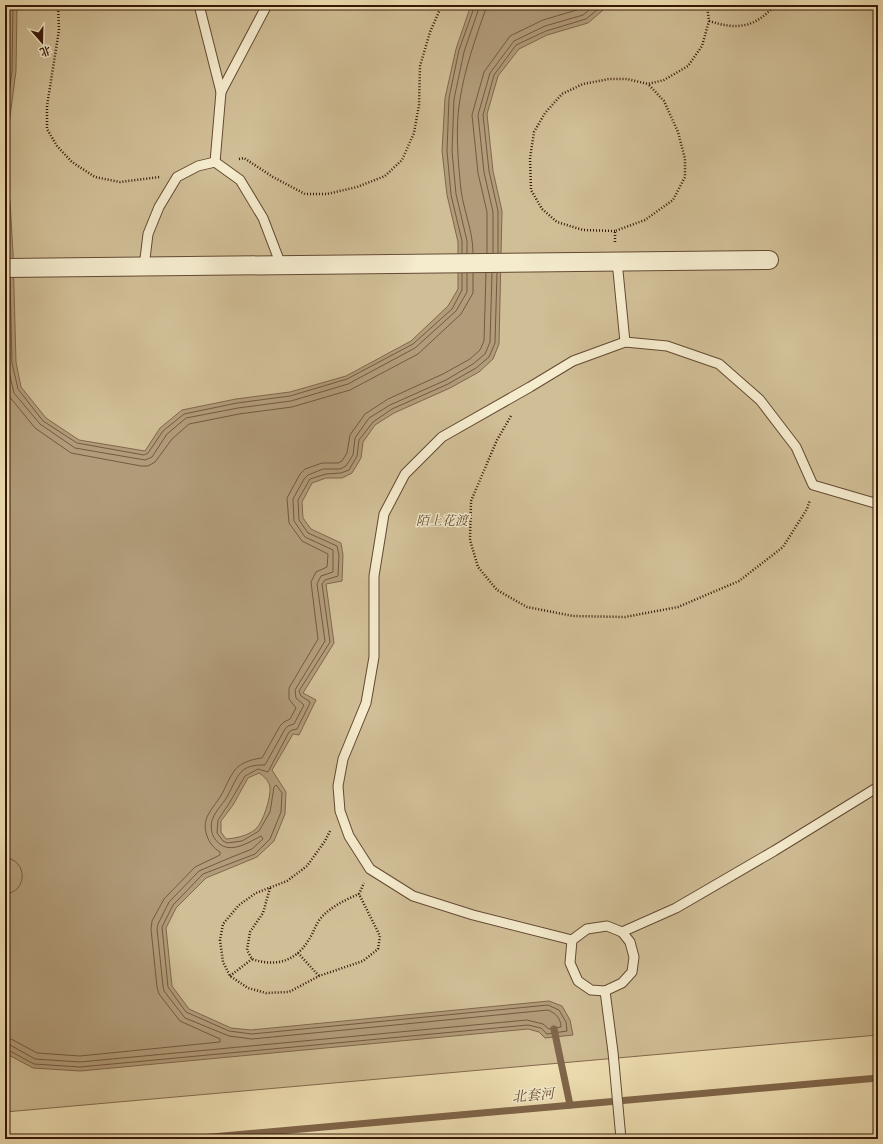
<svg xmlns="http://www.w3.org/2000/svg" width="883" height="1144" font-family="'Gentium Book Plus','Noto Serif SC',serif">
<rect width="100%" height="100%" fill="#f0e1b4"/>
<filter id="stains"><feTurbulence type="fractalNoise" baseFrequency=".005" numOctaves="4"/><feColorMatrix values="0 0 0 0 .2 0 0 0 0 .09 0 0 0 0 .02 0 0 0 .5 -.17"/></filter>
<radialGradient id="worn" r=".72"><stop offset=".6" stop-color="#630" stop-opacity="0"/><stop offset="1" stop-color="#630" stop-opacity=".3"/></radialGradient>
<!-- green -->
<path fill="#d0be96" stroke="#836a4e" d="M5 5H878V1035L5 1112Z"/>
<!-- water -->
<g fill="#b19c79" stroke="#80664b" fill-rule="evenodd">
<path d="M5 5H17V7L16 71 5 154Z"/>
<path d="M471 5H609L588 23 547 35 519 49 498 76 487 114 493 171 502 211 499 344 493 359 479 372 450 388 394 413 375 425 363 442 361 458 352 473 342 478H326L312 483 302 502 303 518 311 529 341 543 343 555 342 581 326 584 334 643 303 693 316 700 299 735 293 734 272 770 286 792 285 814 274 841 257 857 206 878 176 908 166 928 172 986 189 1009 231 1028 251 1030 549 1001 562 1006 570 1020 573 1035 545 1038 539 1032 528 1029 80 1071 33 1068 5 1053V889L8 875 5 870V179L10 202 13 253 16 362 21 387 46 418 79 440 145 451 160 428 182 410 236 399 290 392 346 376 411 341 448 306 458 289V242L447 195 442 151 445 98 456 49ZM259 773C264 776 269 781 270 787 271 798 263 822 256 829 247 836 237 838 226 839L221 832V821L233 805 248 778Z"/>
</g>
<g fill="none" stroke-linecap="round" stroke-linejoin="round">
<!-- shore -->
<g stroke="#745940" stroke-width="1">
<path d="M5 86 7 71 8 5"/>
<path d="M5 124 12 71 13 5"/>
<path d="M5 199 9 258"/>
<path d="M462 253V241L451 195 447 151 449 98 459 50 475 5"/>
<path d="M467 253V241L456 194 452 151 454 99 464 52 480 5"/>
<path d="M473 253C473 231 464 212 461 190 458 161 455 128 460 99 465 68 475 40 485 11L486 5"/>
<path d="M487 253V212L478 173 472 115 484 72 510 36 543 20 580 9 586 5"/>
<path d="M493 253V212L484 172 478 115 490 73 514 41 545 26 583 15 595 5"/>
<path d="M498 253V211L489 171 483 115 494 75 516 45 546 31 586 19 603 5"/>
<path d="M10 278 12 363 18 389 43 421 77 443 144 455 148 453 163 431 184 414 237 403 290 396 347 379 413 344 452 309 462 290V273"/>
<path d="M5 283 7 363 14 393 40 424 75 448 145 460 152 457 167 434 186 418 238 408 291 401 348 384 415 348 456 311 467 292V273"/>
<path d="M5 383 9 396 35 428 71 453 141 466H148L155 462 172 439 189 424 239 414 292 407 350 390 418 354 461 314 473 293V273"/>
<path d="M5 858C28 859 28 893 5 894"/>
<path d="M5 1038 13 1040 37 1053 80 1056 220 1042V1039L180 1021 159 994 157 987 151 929 152 921 164 899 195 867 220 855V852C208 845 201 828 208 815 212 807 219 800 223 792 227 784 232 771 239 766 246 761 254 759 262 758L280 726 284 722 290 719 296 708 289 699V688L318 639 311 582 316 572 327 567 328 554 302 541 289 523 287 498 300 474 305 469 322 463H338L342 461 347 453 350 435 365 414 388 399 443 374 470 359 480 350 484 341 486 273"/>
<path d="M5 1044 10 1045 35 1059 80 1062 527 1020 543 1024 549 1029 561 1027C561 1018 555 1013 548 1010L252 1039 229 1036 185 1018 164 991 163 986 157 929 158 924 169 902 199 871 227 859 252 849 263 839 261 836C246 844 227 856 215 839 211 834 210 824 213 818 216 810 224 803 228 795 232 788 236 777 242 771 249 765 257 765 265 765L285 729 288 726 294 724 304 705 296 698 295 690 325 641 317 584 321 576 333 572V550L305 537 294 521 293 499 304 479 308 475 323 469H340L346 466 353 455 355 438 369 418 390 405 446 380 473 364 485 354 490 342 492 273"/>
<path d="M5 1049 8 1050 34 1064 80 1067 528 1025 541 1028 547 1034 567 1031 566 1022 559 1010 548 1005 252 1034 229 1031 186 1012 168 987 162 927 173 905 203 874 255 854 270 839 281 812 282 793 277 786 276 785 274 787 270 812 259 831 242 841 227 843 223 841 217 833 218 820 230 802 245 776 258 769 268 772 289 732 292 730 297 729 310 703 309 701 301 696 299 691 330 642 322 584 325 580 338 576 339 555 337 546 308 533 299 520 298 500 310 479 326 474 341 473 349 470 357 456 359 440 373 422 392 409 448 384 476 368 489 357 495 343 497 273"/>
</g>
<!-- stream -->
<g stroke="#80664b" stroke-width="7">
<path d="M554 1029 570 1105"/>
<path d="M189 1139 878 1078"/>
</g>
<defs>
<g id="service">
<path d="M199 5 221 92"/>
<path d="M215 162 221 92 267 5"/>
<path d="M617 261 625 342"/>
<path d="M144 267 148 234 159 207 177 177 198 166 215 162 240 180 263 218 281 265"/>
<path d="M878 504 813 485 796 447 760 400 719 364 667 346 625 342 573 361 530 387 442 437 405 474 384 514 374 576V657L366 703 343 759 338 786 340 811 349 836 370 869 413 896 473 915 572 940 587 929 607 926 622 932 676 908 774 851 878 787"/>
<path d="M572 940 570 963 578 981 591 990 605 991 622 983 632 972 634 957 630 942 622 932"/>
<path d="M605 991 613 1052 621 1139"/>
</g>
<path id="minor" d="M5 268 769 260"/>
</defs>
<!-- service casing -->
<use href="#service" stroke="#644932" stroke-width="11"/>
<!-- minor casing -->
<use href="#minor" stroke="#644932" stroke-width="20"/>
<!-- path -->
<g stroke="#361606" stroke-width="2.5" stroke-dasharray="1 2" stroke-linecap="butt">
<path d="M58 5 59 30 47 106V129L57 146 72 162 95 177 120 182 160 177"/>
<path d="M709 21C737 30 755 28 775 5"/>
<path d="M239 159 244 158 273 177 305 194H327L357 187 385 176 402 160 414 133 419 105 420 66 430 32 442 5"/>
<path d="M615 231 583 230 557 222 542 209 531 190 530 158 534 132 545 113 562 94 583 84 609 79H627L648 84 664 80 688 66 702 46 709 21 707 5"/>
<path d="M615 242V231L645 220 673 200 685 177V159L678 132 664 101 648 84"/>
<path d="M511 416 497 440 471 501 470 540 478 567 497 590 527 607 573 616 625 617 678 607 739 581 783 547 807 509 810 500"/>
<path d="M330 831 325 841 307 866 287 881 256 893 239 905 223 924 220 940 223 962 230 976 248 988 266 993 289 992 319 976 363 961 378 949 380 936 359 894 364 883"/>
<path d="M270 888 263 913 250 932 247 950 252 959C274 967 295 962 308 941 313 934 315 926 320 919 330 907 345 900 359 894"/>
<path d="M298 953 319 976"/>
<path d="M230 976 252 959"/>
</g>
<!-- service -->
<use href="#service" stroke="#f5ecce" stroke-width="9"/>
<!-- minor -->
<use href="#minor" stroke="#f5ecce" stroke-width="18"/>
</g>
<g text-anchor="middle" stroke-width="3" stroke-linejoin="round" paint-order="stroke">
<!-- park labels -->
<g font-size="13" font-style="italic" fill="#644831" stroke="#f5ecce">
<text x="442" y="525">陌上花渡</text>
</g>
<!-- water labels -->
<g font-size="14" font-style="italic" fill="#674c34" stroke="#f5ecce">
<text transform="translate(533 1095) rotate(-5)" y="5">北套河</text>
</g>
</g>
<!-- margin -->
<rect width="883" height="1144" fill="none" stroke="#f0e1b4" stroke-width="20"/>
<rect x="6" y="6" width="871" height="1132" fill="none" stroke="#361606" stroke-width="2"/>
<rect x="10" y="10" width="863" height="1124" fill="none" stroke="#361606"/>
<!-- north arrow -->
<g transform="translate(42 42) rotate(160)" stroke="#f5ecce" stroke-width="3" paint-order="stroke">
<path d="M0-3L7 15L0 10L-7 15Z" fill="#361606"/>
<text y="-6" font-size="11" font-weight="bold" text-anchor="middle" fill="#361606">北</text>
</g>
<rect width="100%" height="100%" filter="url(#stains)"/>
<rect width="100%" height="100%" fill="url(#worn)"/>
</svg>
